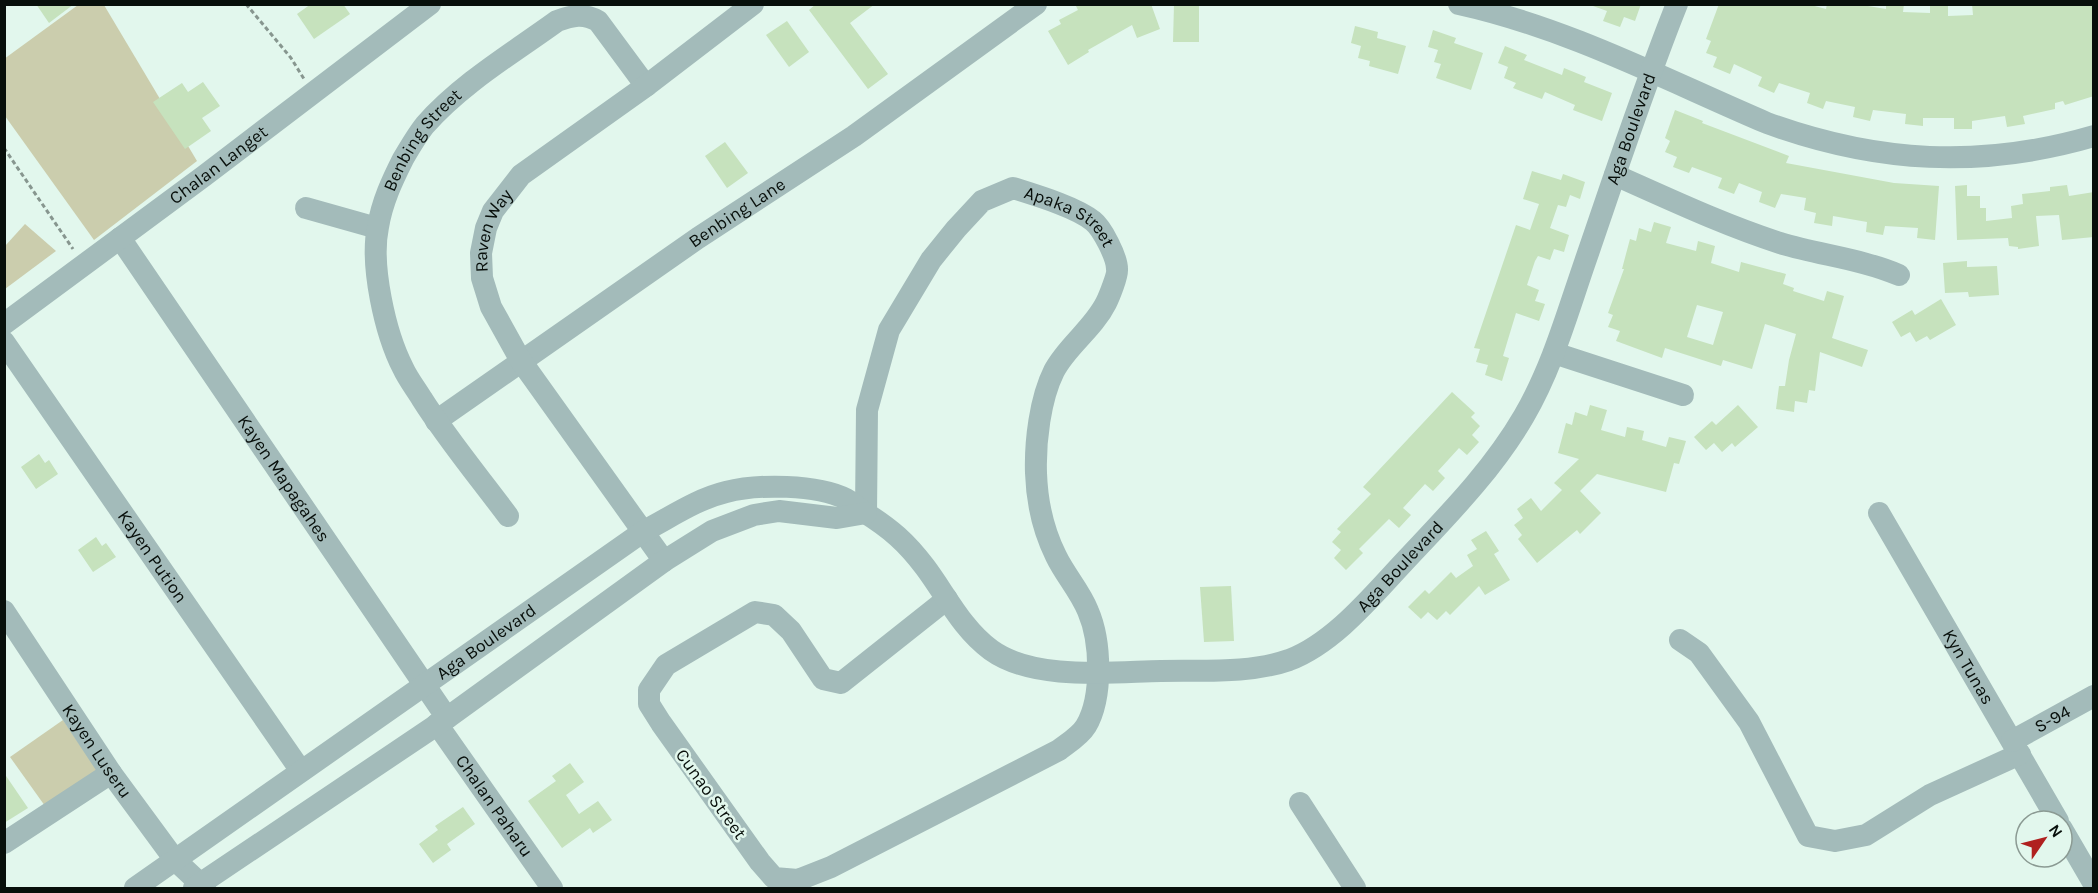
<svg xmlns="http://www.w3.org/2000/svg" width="2098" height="893" font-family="Karla,sans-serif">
<rect width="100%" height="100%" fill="#e2f7ed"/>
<!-- green -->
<g fill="#cbcdad">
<path d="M78 5H104L197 161 94 240 5 116 4 59Z"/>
<path d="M25 224 56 251 5 289V246Z"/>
<path d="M63 720 97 770 45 806 10 757Z"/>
</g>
<!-- building -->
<g fill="#c6e2bd" fill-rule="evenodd">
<path d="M36 4H74L49 23Z"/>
<path d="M311 4H343L350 14 314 39 297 14Z"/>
<path d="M816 4H875L850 23 888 74 868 89 809 10Z"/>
<path d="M1075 4H1151L1160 29 1137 38 1132 25 1088 50 1089 52 1068 65 1048 31 1061 24 1059 20 1078 10Z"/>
<path d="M1174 4H1199V42H1173Z"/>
<path d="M1593 4H1641L1635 21 1624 17 1620 27 1603 21 1607 11 1593 6Z"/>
<path d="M1719 4H1807L1826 9 1827 4H1856L1886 9V4H1904L1903 12 1930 13V4H1948V16L1973 15 1972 4H2094V96L2065 105 2063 101 2055 103V109L2023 116 2025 124 2007 127 2005 116 1972 121V129H1954V118H1923V126L1905 124 1906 114 1873 110 1870 121 1853 117 1855 107 1826 101 1823 109 1807 103 1810 93 1779 83 1774 93 1758 86 1762 77 1734 64 1730 74 1713 67 1717 57 1706 53 1711 41 1706 39Z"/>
<path d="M787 21 809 52 789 67 766 35Z"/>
<path d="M1355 26 1378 32 1377 38 1406 46 1398 74 1369 66 1370 61 1358 58 1361 46 1351 43Z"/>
<path d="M1433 30 1456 38 1454 43 1483 53 1471 90 1436 78 1441 64 1434 62 1438 50 1428 47Z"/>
<path d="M1505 46 1527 55 1524 60 1562 75 1564 68 1586 77 1584 82 1612 93 1602 121 1573 110 1575 105 1545 92 1542 99 1513 88 1516 83 1504 78 1508 67 1498 63Z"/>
<path d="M203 82 220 106 202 118 211 131 185 149 153 102 182 83 188 92Z"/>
<path d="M1675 110 1703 121 1702 123 1789 156 1786 163 1894 183 1939 186 1935 240 1917 238 1918 228 1885 226 1883 235 1866 232 1867 222 1833 216 1832 226 1814 223 1816 213 1804 210 1806 198 1781 194 1775 208 1759 202 1762 192 1739 183 1734 194 1718 188 1722 178 1692 167 1689 173 1673 167 1677 157 1665 152 1670 141 1665 138Z"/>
<path d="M725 142 748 173 727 188 705 156Z"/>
<path d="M1532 171 1561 180 1563 174 1585 182 1580 199 1570 195 1566 207 1558 205 1550 228 1569 235 1564 252 1554 249 1550 260 1538 256 1535 261 1527 285 1539 290 1535 301 1545 304 1539 321 1516 313 1503 356 1509 358 1502 381 1485 375 1488 365 1476 362 1480 349 1474 348 1516 225 1530 230 1539 204 1523 199Z"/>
<path d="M1967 185V196H1980V208H1986V221L2012 218 2011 206 2023 204 2022 194 2050 191V187L2067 185 2069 196 2094 192V237L2062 240 2059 215 2036 216 2039 246 2018 249V247L2009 246 2008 238 1957 240 1955 186Z"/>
<path d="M1654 222 1671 227 1666 243 1696 251 1698 241 1715 246 1711 263 1739 272 1741 262 1786 274 1783 284 1794 288 1793 291 1824 301 1827 291 1844 296 1832 338 1868 350 1862 367 1820 352 1815 391 1809 390 1807 403 1795 401 1794 412 1776 409 1779 386H1785L1789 360 1796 334 1765 324 1752 369 1723 360 1721 366 1665 348 1662 358 1616 341 1620 331 1608 327 1613 315 1608 313 1624 269H1622L1630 239 1636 241 1639 228 1651 232ZM1697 305 1723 312 1713 345 1687 337Z"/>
<path d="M1967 261V267L1997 266 1999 295 1969 297 1968 292 1945 293 1943 263Z"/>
<path d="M1941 299 1956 325 1930 340 1927 336 1916 342 1910 332 1901 337 1892 322 1912 310 1915 315Z"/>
<path d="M1452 392 1475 413 1471 417 1480 426 1472 435 1479 442 1467 455 1459 448 1438 471 1445 478 1433 491 1425 484 1403 508 1411 515 1399 528 1389 519 1359 549 1363 553 1346 570 1334 558 1341 550 1332 542 1341 532 1337 529 1371 494 1363 487Z"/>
<path d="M1590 405 1607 410 1601 430 1625 437 1627 427 1644 431 1642 440 1666 447 1669 437 1686 441 1679 464 1674 463 1666 492 1597 474 1580 491 1601 513 1580 534 1577 530 1537 563 1518 539 1522 535 1514 525 1523 518 1517 509 1531 498 1541 511 1562 490 1554 483 1579 459 1558 453 1566 423 1572 425 1575 412 1587 416Z"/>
<path d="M1738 405 1758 427 1735 447 1732 443 1722 452 1714 443 1706 450 1694 437 1712 421 1716 425Z"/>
<path d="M39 454 45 463 49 460 58 474 36 489 21 467Z"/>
<path d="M1486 531 1499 551 1494 554 1510 580 1485 595 1479 586 1450 615 1446 611 1437 620 1428 612 1421 619 1408 607 1425 590 1429 594 1451 572 1456 578 1473 566 1467 555 1477 549 1471 540Z"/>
<path d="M96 537 102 546 106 543 116 557 93 572 78 550Z"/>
<path d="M1231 586 1234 641 1204 642 1200 587Z"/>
<path d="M570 763 584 782 566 795 579 814 598 801 612 820 593 833 590 828 562 848 528 801 556 781 552 776Z"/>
<path d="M4 773 28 808 4 823Z"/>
<path d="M463 807 475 824 447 844 451 850 433 863 419 844 438 830 435 826Z"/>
</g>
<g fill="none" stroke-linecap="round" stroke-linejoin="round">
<!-- path -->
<g stroke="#87968f" stroke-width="3" stroke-dasharray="4.5 3" stroke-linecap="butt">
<path d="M246 4 291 58 304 79"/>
<path d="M4 148 73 249"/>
</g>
<!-- minor -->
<g stroke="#a3bbba" stroke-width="22">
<path d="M1459 4C1568 28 1666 80 1767 123 1877 163 1981 169 2094 136"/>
<path d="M1615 175C1669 199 1724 225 1780 243 1819 255 1862 259 1899 275"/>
<path d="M306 208 377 228"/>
<path id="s1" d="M120 238 447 718"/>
<path id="s2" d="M4 324 204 176 430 4"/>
<path id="s3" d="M4 342 301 771"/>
<path d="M1554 353 1683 395"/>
<path id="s4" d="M436 421 698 238 854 136 1036 4"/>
<path id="s5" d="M866 513 867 410 889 330 931 260 956 229 982 201 1013 188C1035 195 1076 207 1093 221 1102 228 1117 257 1117 269 1118 275 1109 297 1106 303 1093 329 1067 346 1054 371 1040 399 1035 442 1036 473 1037 502 1043 530 1056 556 1065 575 1080 591 1088 611 1101 641 1103 697 1086 726 1080 736 1068 743 1059 750L831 867 798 880 774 878 760 862 661 723 649 704V690L666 665 755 612 774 615 791 631 823 679 841 683 947 599"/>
<path id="s6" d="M1879 513 2058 821"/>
<path id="s7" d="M508 516C479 477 448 440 422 399 416 389 408 379 403 368 385 333 370 265 378 227 382 202 392 181 403 159 410 147 417 135 425 125 462 83 513 53 557 21 573 15 584 13 598 21L646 86"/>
<path id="s8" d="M664 561 521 361 491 307 482 278 481 253 486 228 493 211 521 175 646 86 753 4"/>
<path id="s9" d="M4 611 111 773 175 860 205 888"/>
<path d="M1680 640 1699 653 1749 722 1808 836 1835 841 1866 835 1930 795 2020 754"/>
<path id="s10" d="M437 724 552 888"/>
<path id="s11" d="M2012 741 2094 696"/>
<path d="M1300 803 1355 888"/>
<path d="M2062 829 2094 884"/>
<path d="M4 843 111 773"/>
<path id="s12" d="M135 888 644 531C671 517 697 499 726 492 757 484 817 484 846 499 852 502 858 508 864 512 891 529 906 542 925 567 946 595 962 629 991 650 1034 681 1111 672 1161 671 1203 670 1249 674 1289 660 1334 643 1372 596 1404 562 1447 516 1492 471 1524 416 1552 368 1567 314 1585 262 1615 175 1643 89 1677 4"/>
<path d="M194 888 447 718 664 561 712 531 754 515 779 511 837 518 866 513"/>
</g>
</g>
<g text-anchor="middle" stroke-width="5" stroke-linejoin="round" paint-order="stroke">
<!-- street labels -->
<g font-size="18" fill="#080f0b" stroke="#e2f7ed">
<text dy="6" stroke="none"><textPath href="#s12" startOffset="1998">Aga Boulevard</textPath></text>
<text dy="6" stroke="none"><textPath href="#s7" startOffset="426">Benbing Street</textPath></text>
<text dy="6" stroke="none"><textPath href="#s2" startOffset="267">Chalan Langet</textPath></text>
<text dy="6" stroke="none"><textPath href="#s4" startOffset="366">Benbing Lane</textPath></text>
<text dy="6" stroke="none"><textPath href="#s5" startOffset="444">Apaka Street</textPath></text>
<text dy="6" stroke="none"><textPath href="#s8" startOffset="388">Raven Way</textPath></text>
<text dy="6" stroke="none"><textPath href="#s1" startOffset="291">Kayen Mapagahes</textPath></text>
<text dy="6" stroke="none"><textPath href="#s3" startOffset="261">Kayen Pution</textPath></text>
<text dy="6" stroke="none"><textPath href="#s12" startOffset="1496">Aga Boulevard</textPath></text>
<text dy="6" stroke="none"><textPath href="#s12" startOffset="429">Aga Boulevard</textPath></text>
<text dy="6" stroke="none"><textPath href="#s6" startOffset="178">Kyn Tunas</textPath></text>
<text dy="6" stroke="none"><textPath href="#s11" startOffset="46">S-94</textPath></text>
<text dy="6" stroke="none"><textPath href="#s9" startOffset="168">Kayen Luseru</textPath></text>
<text transform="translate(711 794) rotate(54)" y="6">Cunao Street</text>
<text dy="6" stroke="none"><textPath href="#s10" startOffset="100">Chalan Paharu</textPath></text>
</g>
</g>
<!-- border -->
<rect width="2098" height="893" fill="none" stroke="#080f0b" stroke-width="12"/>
<!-- north arrow -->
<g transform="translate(2044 839) rotate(55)"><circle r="28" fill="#e2f7ed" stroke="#8b9a93" stroke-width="1.5"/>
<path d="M0-4.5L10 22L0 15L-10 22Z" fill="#b0201f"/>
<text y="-9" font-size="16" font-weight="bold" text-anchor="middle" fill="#080f0b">N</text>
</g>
</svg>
